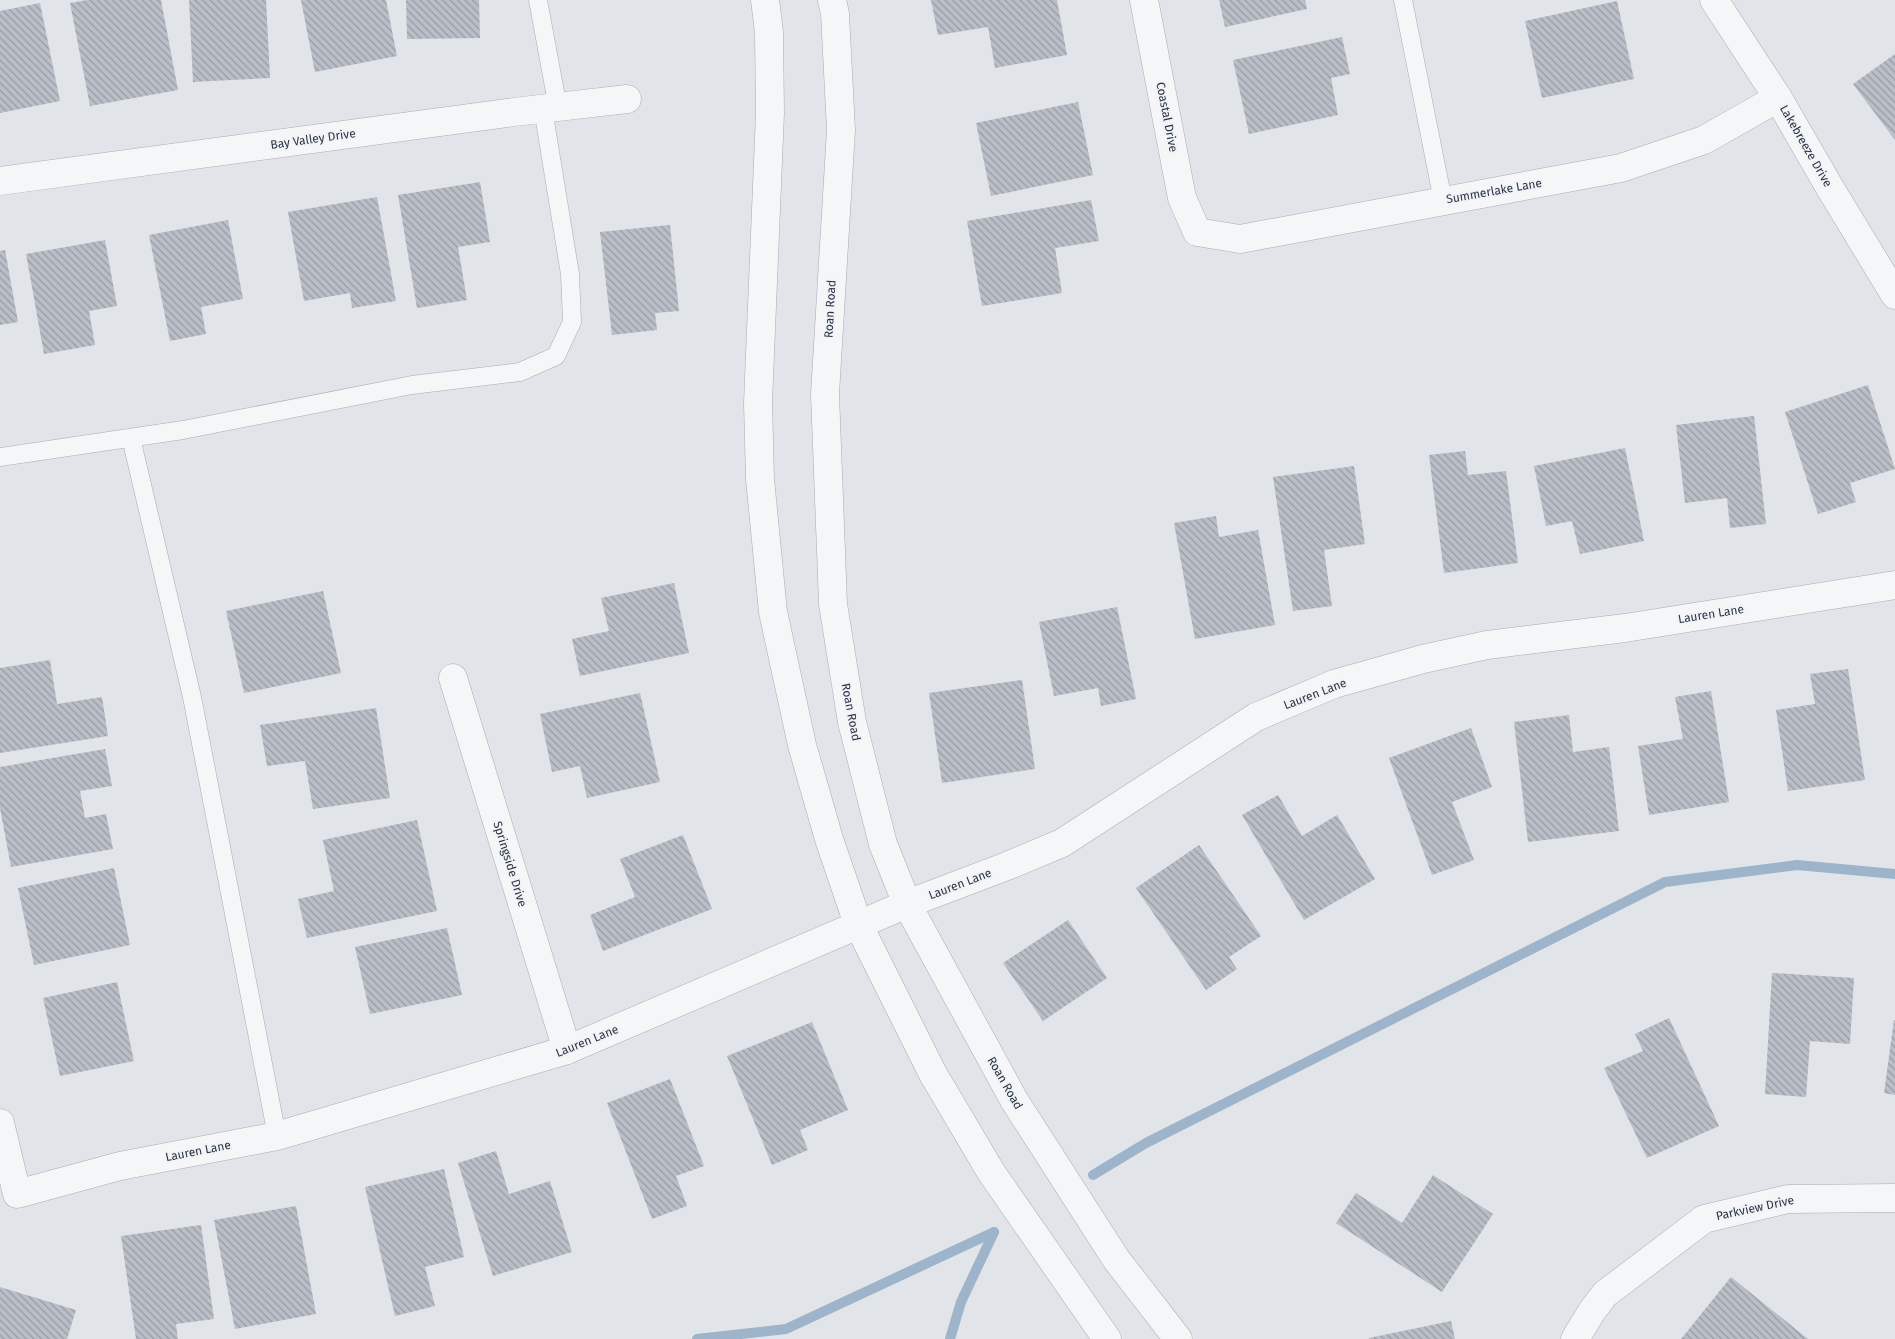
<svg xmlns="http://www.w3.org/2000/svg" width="1895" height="1339" font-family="'Fira Sans',sans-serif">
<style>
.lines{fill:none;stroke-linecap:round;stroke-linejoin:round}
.stream{stroke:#9db4ca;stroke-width:10}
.building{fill:url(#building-back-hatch)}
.service-casing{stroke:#a6acb4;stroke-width:19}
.minor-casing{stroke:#a6acb4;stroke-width:29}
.tertiary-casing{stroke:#a6acb4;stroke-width:29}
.service{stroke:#f4f6f8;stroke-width:18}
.minor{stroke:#f4f6f8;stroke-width:28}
.tertiary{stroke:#f4f6f8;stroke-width:28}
.labels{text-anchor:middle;stroke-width:4;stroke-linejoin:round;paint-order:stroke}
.street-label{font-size:12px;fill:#2a3342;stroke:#f1f4f7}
</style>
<defs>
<pattern id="building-back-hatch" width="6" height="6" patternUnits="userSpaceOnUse" patternTransform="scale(1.25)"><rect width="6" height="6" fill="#b9bec7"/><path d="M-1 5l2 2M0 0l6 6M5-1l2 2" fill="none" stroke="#979ba3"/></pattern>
</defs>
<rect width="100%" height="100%" fill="#e1e5ea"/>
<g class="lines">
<g class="stream">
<path d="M 1093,1175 L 1146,1143 L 1665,882 L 1797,865 L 1895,874"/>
<path d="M 697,1339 L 786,1329 L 994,1232"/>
<path d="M 950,1339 L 961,1302 L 994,1232"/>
</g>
</g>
<g class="building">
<path d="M 87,0 L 161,0 L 178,90 L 90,106 L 70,3 Z"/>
<path d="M 189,0 L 266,0 L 270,78 L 193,82 Z"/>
<path d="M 301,0 L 386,0 L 397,56 L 315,72 Z"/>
<path d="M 406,0 L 479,0 L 480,38 L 407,39 Z"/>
<path d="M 931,0 L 1057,0 L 1067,55 L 995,68 L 988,27 L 938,35 Z"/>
<path d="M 1219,0 L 1305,0 L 1307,9 L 1225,27 Z"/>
<path d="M 1617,1 L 1634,79 L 1542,98 L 1525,21 Z"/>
<path d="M 40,3 L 60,101 L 0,113 L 0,11 Z"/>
<path d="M 1342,37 L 1350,74 L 1331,78 L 1338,115 L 1249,134 L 1233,60 Z"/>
<path d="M 1895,54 L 1895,140 L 1853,84 Z"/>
<path d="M 1078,102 L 1093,175 L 991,196 L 976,123 Z"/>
<path d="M 480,182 L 490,242 L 458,247 L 467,300 L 417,308 L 398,195 Z"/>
<path d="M 377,197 L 396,301 L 352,308 L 350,293 L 304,301 L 288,212 Z"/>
<path d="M 1091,200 L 1099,241 L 1055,248 L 1062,293 L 982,306 L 967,221 Z"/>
<path d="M 228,220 L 243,299 L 201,307 L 206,334 L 170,341 L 149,235 Z"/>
<path d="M 670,225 L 679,311 L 655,313 L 657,330 L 612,335 L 600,232 Z"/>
<path d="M 105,240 L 117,306 L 89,311 L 95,345 L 44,354 L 26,254 Z"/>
<path d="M 5,250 L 18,322 L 0,325 L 0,251 Z"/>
<path d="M 1868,385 L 1895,469 L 1850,483 L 1856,502 L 1818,514 L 1785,412 Z"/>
<path d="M 1754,416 L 1766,524 L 1730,528 L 1727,498 L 1685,503 L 1676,425 Z"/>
<path d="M 1625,448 L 1644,541 L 1580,554 L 1572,521 L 1546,526 L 1534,466 Z"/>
<path d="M 1465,451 L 1468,475 L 1506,471 L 1518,563 L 1444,573 L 1429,455 Z"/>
<path d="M 1354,466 L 1365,544 L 1324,550 L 1332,606 L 1293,611 L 1273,477 Z"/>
<path d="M 1216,516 L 1219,537 L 1258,530 L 1275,625 L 1195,639 L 1174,523 Z"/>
<path d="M 674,583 L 689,653 L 580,676 L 572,639 L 609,631 L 601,598 Z"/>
<path d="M 323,591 L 341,673 L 244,693 L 226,611 Z"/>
<path d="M 1117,607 L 1136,699 L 1101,706 L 1098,688 L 1054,696 L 1039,622 Z"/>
<path d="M 50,660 L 57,704 L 102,697 L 108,736 L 0,753 L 0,668 Z"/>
<path d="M 1848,669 L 1865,780 L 1788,791 L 1776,710 L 1815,704 L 1810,674 Z"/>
<path d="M 1022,680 L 1035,769 L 942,783 L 929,693 Z"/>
<path d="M 1711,691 L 1729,802 L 1649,815 L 1638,746 L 1683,739 L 1675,697 Z"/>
<path d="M 640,693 L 660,782 L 587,798 L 580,766 L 552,772 L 540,714 Z"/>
<path d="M 376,708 L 390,798 L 313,809 L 305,761 L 267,766 L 260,725 Z"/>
<path d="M 1569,715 L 1573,752 L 1609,747 L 1619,831 L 1528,842 L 1514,722 Z"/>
<path d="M 1471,728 L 1492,787 L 1452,802 L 1474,860 L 1432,875 L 1389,758 Z"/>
<path d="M 105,749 L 112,786 L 80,791 L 85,818 L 106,814 L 113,849 L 11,867 L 0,808 L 0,767 Z"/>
<path d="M 1278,795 L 1302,836 L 1337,815 L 1375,879 L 1304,920 L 1242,815 Z"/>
<path d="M 417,820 L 437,911 L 307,938 L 298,899 L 334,891 L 323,840 Z"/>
<path d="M 683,835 L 712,909 L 603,951 L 590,915 L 635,897 L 620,859 Z"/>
<path d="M 1199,845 L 1261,936 L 1229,957 L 1237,969 L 1206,990 L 1136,888 Z"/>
<path d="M 114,868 L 130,945 L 34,965 L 18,888 Z"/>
<path d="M 1068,920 L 1107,978 L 1043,1021 L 1003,963 Z"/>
<path d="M 447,928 L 462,995 L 370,1014 L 355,947 Z"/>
<path d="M 1772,973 L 1854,978 L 1850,1044 L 1810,1041 L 1806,1097 L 1765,1094 Z"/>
<path d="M 117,982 L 134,1061 L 60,1076 L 43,998 Z"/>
<path d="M 1669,1018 L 1719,1126 L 1647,1158 L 1604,1068 L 1643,1051 L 1635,1034 Z"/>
<path d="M 1894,1020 L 1895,1020 L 1895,1095 L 1884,1093 Z"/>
<path d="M 812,1022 L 848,1110 L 800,1130 L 808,1150 L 772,1165 L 727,1056 Z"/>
<path d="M 670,1079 L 704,1166 L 676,1176 L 687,1206 L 652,1219 L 607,1103 Z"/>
<path d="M 496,1151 L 509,1194 L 550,1181 L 572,1252 L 493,1276 L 458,1163 Z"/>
<path d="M 444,1169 L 464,1257 L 425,1267 L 435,1306 L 395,1316 L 365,1187 Z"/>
<path d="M 1433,1175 L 1493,1214 L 1442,1292 L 1336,1223 L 1356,1193 L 1402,1223 Z"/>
<path d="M 296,1206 L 316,1314 L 235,1329 L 214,1220 Z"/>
<path d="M 201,1225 L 214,1319 L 176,1324 L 178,1339 L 136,1339 L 121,1236 Z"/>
<path d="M 1731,1277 L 1808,1339 L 1681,1339 Z"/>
<path d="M 0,1287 L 76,1310 L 67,1339 L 0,1339 Z"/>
<path d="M 1451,1321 L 1455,1339 L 1369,1339 L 1369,1338 Z"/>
</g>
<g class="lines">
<defs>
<g id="service">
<path d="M 538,0 L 558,108"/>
<path d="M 1403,0 L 1443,201"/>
<path d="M 131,438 L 192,697 L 277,1136"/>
<path d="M 0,457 L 183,430 L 412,385 L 520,372 L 556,356 L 572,322 L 570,274 L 543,109"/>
</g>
<g id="minor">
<path d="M 1144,0 L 1182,198 L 1197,232 L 1240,239 L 1621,168 L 1704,140 L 1778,98"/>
<path d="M 1714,0 L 1778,98 L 1830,188 L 1895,295"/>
<path d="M 0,181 L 514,112 L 627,99"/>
<path d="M 453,678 L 567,1050"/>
<path d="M 0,1123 L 17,1194 L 120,1166 L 277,1136 L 567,1050 L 907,904 L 1007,866 L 1062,843 L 1256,717 L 1334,684 L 1423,659 L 1487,645 L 1625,628 L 1895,585"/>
<path d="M 1575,1339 L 1592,1311 L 1605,1294 L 1704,1219 L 1788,1199 L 1895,1198"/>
</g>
<g id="tertiary">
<path d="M 765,0 L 769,32 L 770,113 L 758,403 L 760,479 L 773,612 L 802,745 L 829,839 L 858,924 L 933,1074 L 991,1172 L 1107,1339"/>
<path d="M 832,0 L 835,14 L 841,130 L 825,394 L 833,604 L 852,722 L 883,844 L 907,904 L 1014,1100 L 1116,1259 L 1178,1339"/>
</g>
</defs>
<use href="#service" class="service-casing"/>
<use href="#minor" class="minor-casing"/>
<use href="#tertiary" class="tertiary-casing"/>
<use href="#service" class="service"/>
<use href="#minor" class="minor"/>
<use href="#tertiary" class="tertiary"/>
</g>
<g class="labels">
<g class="street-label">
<text transform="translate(1167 117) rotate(79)" y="4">Coastal Drive</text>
<text transform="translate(313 139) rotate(-8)" y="4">Bay Valley Drive</text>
<text transform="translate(1806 146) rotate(60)" y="4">Lakebreeze Drive</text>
<text transform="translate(1494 191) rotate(-10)" y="4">Summerlake Lane</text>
<text transform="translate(830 309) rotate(-87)" y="4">Roan Road</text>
<text transform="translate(1711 614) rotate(-9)" y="4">Lauren Lane</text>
<text transform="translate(1315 694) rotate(-21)" y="4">Lauren Lane</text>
<text transform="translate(851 712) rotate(79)" y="4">Roan Road</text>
<text transform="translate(510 864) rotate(73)" y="4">Springside Drive</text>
<text transform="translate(960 884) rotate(-21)" y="4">Lauren Lane</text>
<text transform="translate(587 1041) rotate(-22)" y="4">Lauren Lane</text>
<text transform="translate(1005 1083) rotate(60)" y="4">Roan Road</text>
<text transform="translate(198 1151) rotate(-11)" y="4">Lauren Lane</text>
<text transform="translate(1755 1208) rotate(-12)" y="4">Parkview Drive</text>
</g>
</g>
</svg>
